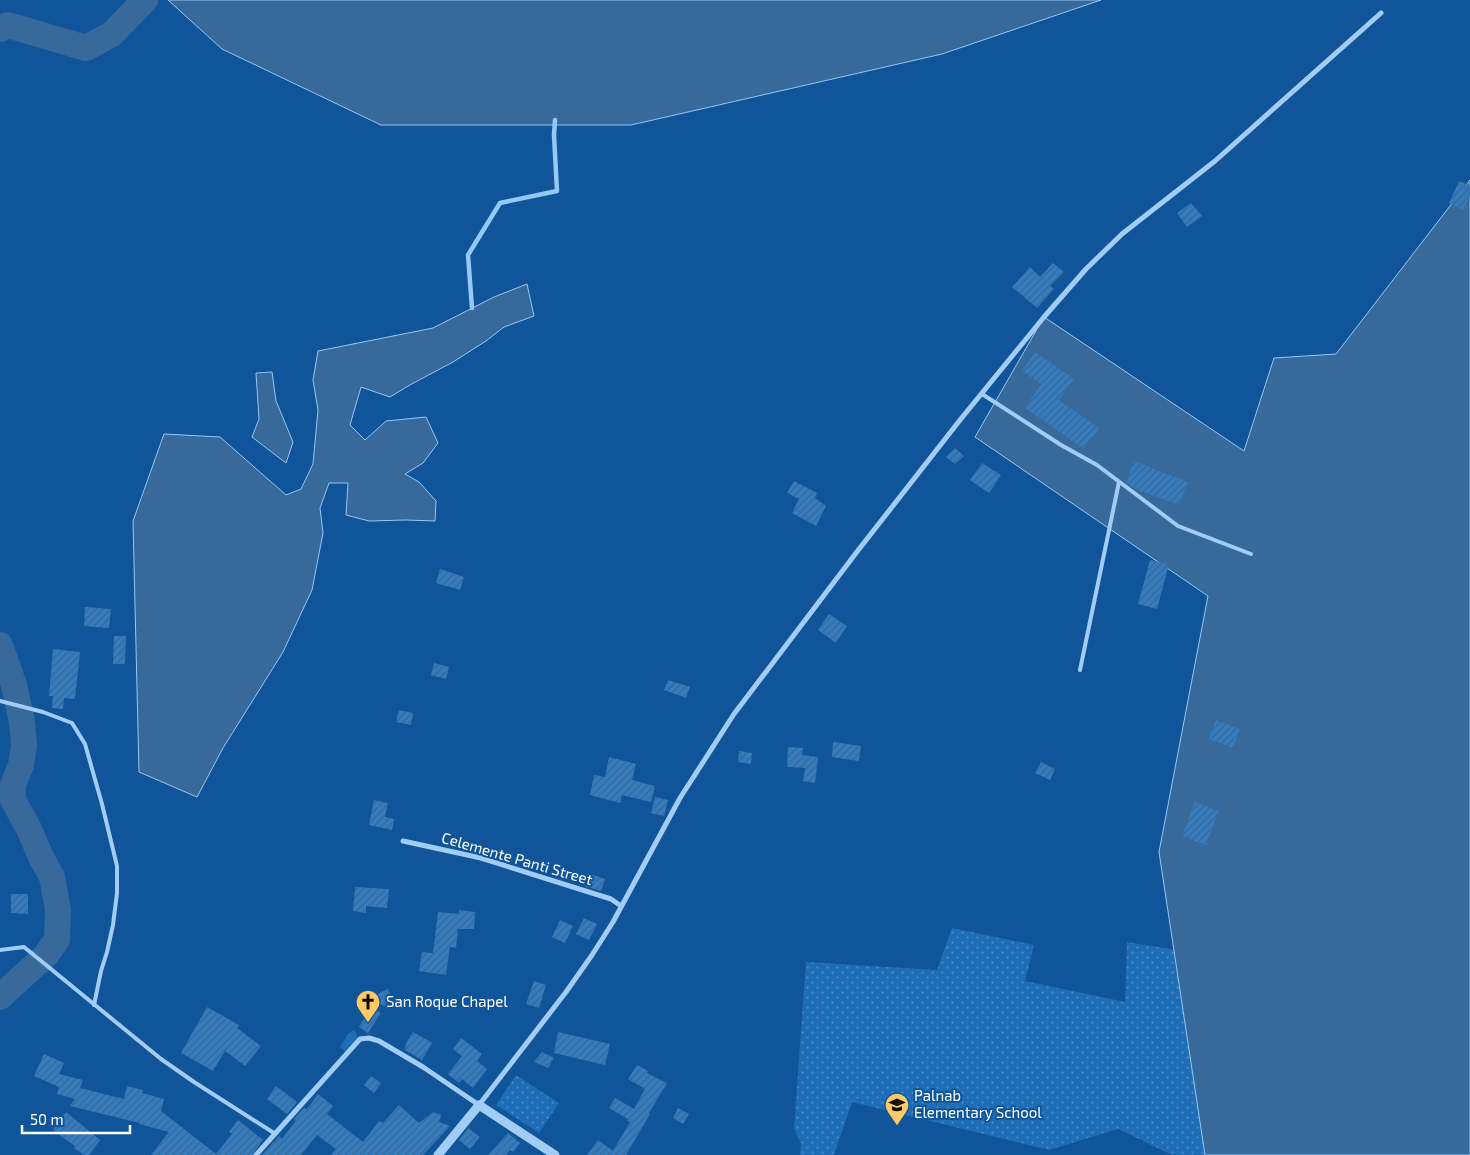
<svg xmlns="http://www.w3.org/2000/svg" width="1470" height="1155" font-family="'Exo 2',sans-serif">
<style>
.green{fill:url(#green-dots)}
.pitch{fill:#1e6db7}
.water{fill:#37699b;stroke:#93c8f8}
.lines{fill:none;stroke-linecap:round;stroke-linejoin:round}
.stream{stroke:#93c8f8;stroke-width:4.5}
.river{stroke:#37699b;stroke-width:26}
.building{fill:url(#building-hatch)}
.service{stroke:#a1ccf5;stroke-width:4}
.minor{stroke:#a1ccf5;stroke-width:5}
.tertiary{stroke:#a1ccf5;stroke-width:9}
.labels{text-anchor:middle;stroke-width:4;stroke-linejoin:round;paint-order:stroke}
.street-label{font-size:15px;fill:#fff;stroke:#105599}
.poi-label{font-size:15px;fill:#fff;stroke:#105599;text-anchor:start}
</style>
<defs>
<pattern id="green-dots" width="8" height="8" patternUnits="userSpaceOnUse" patternTransform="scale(1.25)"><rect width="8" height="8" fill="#1e6db7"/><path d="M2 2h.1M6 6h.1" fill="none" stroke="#4b8ac5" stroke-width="1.8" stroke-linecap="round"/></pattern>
<pattern id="building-hatch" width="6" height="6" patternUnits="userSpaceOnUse" patternTransform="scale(1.25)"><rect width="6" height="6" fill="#347cc0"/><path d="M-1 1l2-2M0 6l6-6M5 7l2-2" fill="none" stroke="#3f668c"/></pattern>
</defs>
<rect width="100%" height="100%" fill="#105599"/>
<g class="green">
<path d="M 952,928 L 1034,945 L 1025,981 L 1125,1002 L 1127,942 L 1177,950 L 1234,1155 L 1172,1155 L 1118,1129 L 1049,1150 L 852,1102 L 834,1155 L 800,1155 L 801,1144 L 794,1128 L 806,962 L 937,970 Z"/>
<path d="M 516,1075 L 559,1103 L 539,1133 L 496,1105 Z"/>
</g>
<path class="pitch" d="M 354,1030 L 358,1037 L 345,1051 L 340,1047 L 348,1034 Z"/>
<g class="water">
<path d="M 168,0 L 1101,0 L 942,54 L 631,125 L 381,125 L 222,49 Z"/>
<path d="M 1470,180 L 1470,1155 L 1205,1155 L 1159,852 L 1208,596 L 975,437 L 1044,317 L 1244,451 L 1274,358 L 1336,354 Z"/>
<path d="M 527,284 L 534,316 L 504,327 L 486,341 L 453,362 L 408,386 L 390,397 L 361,387 L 350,425 L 365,440 L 386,421 L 426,417 L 438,443 L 423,463 L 405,474 L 419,482 L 436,501 L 435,521 L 406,520 L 369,521 L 346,515 L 348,483 L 329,483 L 320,508 L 323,533 L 312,590 L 283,652 L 223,748 L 197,797 L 139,772 L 133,521 L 164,434 L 220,437 L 286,495 L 301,489 L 313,464 L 318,410 L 313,380 L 318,351 L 433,328 L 494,297 Z"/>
<path d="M 272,372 L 276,401 L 293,442 L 286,463 L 252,437 L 259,419 L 256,373 Z"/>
</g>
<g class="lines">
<path class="stream" d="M 472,308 L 468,255 L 500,203 L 557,191 L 554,135 L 555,120"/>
<g class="river">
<path d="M 0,29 L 8,25 L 86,48 L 112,34 L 145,0"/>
<path d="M 0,645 L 14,685 L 22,722 L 24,746 L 21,765 L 13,785 L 13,800 L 29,829 L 41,857 L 52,877 L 58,910 L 57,940 L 46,955 L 0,997"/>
</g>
</g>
<g class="building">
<path d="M 1459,181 L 1470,186 L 1470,195 L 1463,210 L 1449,203 Z"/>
<path d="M 1191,203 L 1202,216 L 1187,227 L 1177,213 Z"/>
<path d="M 1053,263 L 1064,272 L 1050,286 L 1054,289 L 1037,308 L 1012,287 L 1030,267 L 1040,277 Z"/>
<path d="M 1035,352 L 1074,379 L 1059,400 L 1099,428 L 1084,449 L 1025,408 L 1041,384 L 1022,371 Z"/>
<path d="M 955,448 L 964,456 L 955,464 L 946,457 Z"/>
<path d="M 1134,461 L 1188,482 L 1179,505 L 1135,489 L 1126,482 Z"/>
<path d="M 982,463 L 1001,475 L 989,493 L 970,480 Z"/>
<path d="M 794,481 L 817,493 L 815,498 L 826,506 L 816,526 L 792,513 L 799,499 L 787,493 Z"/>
<path d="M 1150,560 L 1169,564 L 1157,609 L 1138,604 Z"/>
<path d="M 440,569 L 464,577 L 460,590 L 436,583 Z"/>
<path d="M 85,607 L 111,609 L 109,628 L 84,626 Z"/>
<path d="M 829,614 L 847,626 L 836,643 L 818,630 Z"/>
<path d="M 114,636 L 126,636 L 125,664 L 113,664 Z"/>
<path d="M 53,649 L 80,652 L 75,699 L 64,698 L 63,709 L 52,708 L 53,696 L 49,696 Z"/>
<path d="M 434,663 L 449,667 L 446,679 L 431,675 Z"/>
<path d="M 668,680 L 690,687 L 686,698 L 664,690 Z"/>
<path d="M 399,710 L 413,713 L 411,725 L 396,722 Z"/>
<path d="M 1216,720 L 1240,729 L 1233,748 L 1209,739 Z"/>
<path d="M 833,742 L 861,746 L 859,761 L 832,757 Z"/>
<path d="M 788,747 L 803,748 L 802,755 L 818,757 L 815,783 L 803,781 L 805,768 L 787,767 Z"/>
<path d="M 739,751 L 752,753 L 751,764 L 738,762 Z"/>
<path d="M 609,757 L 636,764 L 632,780 L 655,786 L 651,802 L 622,795 L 620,803 L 590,795 L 594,775 L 605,777 Z"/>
<path d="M 1041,762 L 1055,769 L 1050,780 L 1035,773 Z"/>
<path d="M 655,797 L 668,800 L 664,816 L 651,813 Z"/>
<path d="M 374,800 L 388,803 L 385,817 L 394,819 L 392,830 L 369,825 Z"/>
<path d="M 1195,802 L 1219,811 L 1206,845 L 1182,836 Z"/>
<path d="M 588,873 L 605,879 L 601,891 L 584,886 Z"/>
<path d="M 355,887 L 389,889 L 387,908 L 366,906 L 366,913 L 353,911 Z"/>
<path d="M 11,894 L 28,894 L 28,914 L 11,913 Z"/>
<path d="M 459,910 L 475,912 L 474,929 L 458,929 L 456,948 L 450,947 L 446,975 L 419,971 L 422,952 L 433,953 L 438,912 L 459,914 Z"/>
<path d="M 584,918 L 597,924 L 589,940 L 576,934 Z"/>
<path d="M 560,920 L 573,926 L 565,943 L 552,937 Z"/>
<path d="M 534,981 L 546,985 L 539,1008 L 526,1004 Z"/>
<path d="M 388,989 L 391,997 L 385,1006 L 370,1002 L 377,994 Z"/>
<path d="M 207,1007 L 239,1025 L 237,1028 L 261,1046 L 245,1066 L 225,1051 L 213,1071 L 181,1053 Z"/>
<path d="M 371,1008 L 381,1013 L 368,1033 L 359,1027 Z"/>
<path d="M 413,1032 L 432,1043 L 422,1060 L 405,1050 L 406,1043 Z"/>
<path d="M 558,1032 L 610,1044 L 605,1065 L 554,1053 Z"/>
<path d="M 461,1038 L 482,1054 L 477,1061 L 487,1069 L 473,1088 L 462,1079 L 459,1083 L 448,1074 L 462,1056 L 453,1049 Z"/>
<path d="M 542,1052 L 554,1058 L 548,1068 L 534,1062 Z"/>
<path d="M 44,1054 L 64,1063 L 59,1074 L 83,1080 L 80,1088 L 124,1099 L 127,1086 L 143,1090 L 142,1093 L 164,1099 L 161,1111 L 216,1154 L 232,1134 L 229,1132 L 238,1120 L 263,1140 L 252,1155 L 151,1155 L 169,1132 L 139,1124 L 140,1123 L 70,1106 L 75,1099 L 57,1094 L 59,1087 L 34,1076 Z"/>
<path d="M 637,1065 L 648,1071 L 647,1073 L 667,1083 L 649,1113 L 650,1114 L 626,1155 L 587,1155 L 598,1140 L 613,1151 L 630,1122 L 627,1121 L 628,1119 L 609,1108 L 615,1098 L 634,1109 L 645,1089 L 628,1079 Z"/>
<path d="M 371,1076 L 381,1083 L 374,1093 L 364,1085 Z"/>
<path d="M 276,1086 L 297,1102 L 287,1114 L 267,1099 Z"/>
<path d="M 318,1094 L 333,1106 L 327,1114 L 363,1142 L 379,1121 L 383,1123 L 399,1105 L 419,1123 L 433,1112 L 441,1115 L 439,1122 L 450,1126 L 423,1155 L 331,1155 L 336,1149 L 317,1135 L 301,1155 L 262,1155 L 279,1136 L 282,1139 L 296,1120 L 294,1119 L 304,1108 L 306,1109 L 308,1108 Z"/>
<path d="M 678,1108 L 689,1114 L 683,1124 L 673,1118 Z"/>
<path d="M 66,1112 L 100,1140 L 89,1155 L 84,1155 L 74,1148 L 75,1146 L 53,1130 Z"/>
<path d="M 468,1128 L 480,1137 L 470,1149 L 459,1140 Z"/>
<path d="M 508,1133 L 520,1143 L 513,1152 L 510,1150 L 506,1155 L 488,1155 Z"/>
</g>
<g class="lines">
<g class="service">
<path d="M 982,394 L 1061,445 L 1097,465 L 1178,526 L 1251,554"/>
<path d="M 1080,670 L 1119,482"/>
<path d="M 0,701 L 43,712 L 72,723 L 85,744 L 102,804 L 117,866 L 117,893 L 113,925 L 107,952 L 101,971 L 94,1005"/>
<path d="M 0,950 L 24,947 L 161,1059 L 194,1082 L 274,1133"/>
</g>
<g class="minor">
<path d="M 403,841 L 481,858 L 611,899 L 621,906"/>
<path d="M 256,1155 L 360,1039 L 369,1038 L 379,1041 L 423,1067 L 479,1105 L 566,992 L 592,955 L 613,922 L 680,798 L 734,714 L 856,553 L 960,420 L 1044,317 L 1086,269 L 1122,234 L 1215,161 L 1381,13"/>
</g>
<path class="tertiary" d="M 438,1155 L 479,1105 L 555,1155"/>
</g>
<defs>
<symbol id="church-pin" viewBox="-11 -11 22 30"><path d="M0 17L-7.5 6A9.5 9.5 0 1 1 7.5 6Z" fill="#ffc965" stroke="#105599"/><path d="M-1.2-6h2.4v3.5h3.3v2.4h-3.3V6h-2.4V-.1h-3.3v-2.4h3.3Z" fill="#111"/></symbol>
<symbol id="school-pin" viewBox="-11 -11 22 30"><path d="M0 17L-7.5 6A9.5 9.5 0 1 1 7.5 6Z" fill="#ffc965" stroke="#105599"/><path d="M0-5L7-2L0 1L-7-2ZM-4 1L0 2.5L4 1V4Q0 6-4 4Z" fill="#111"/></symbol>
</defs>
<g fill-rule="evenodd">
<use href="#church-pin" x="354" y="988" width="28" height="38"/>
<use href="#school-pin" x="883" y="1091" width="28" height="38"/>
</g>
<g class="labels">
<g class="street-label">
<text transform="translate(517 859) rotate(16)" y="5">Celemente Panti Street</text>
</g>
<g class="poi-label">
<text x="386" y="1007">San Roque Chapel</text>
<text x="914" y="1101">Palnab<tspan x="914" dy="17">Elementary School</tspan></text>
</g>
</g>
<path d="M22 1125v8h108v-8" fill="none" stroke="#ffffff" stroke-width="2.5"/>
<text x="30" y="1125" font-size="15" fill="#ffffff" stroke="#105599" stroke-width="4" paint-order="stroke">50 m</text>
</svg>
